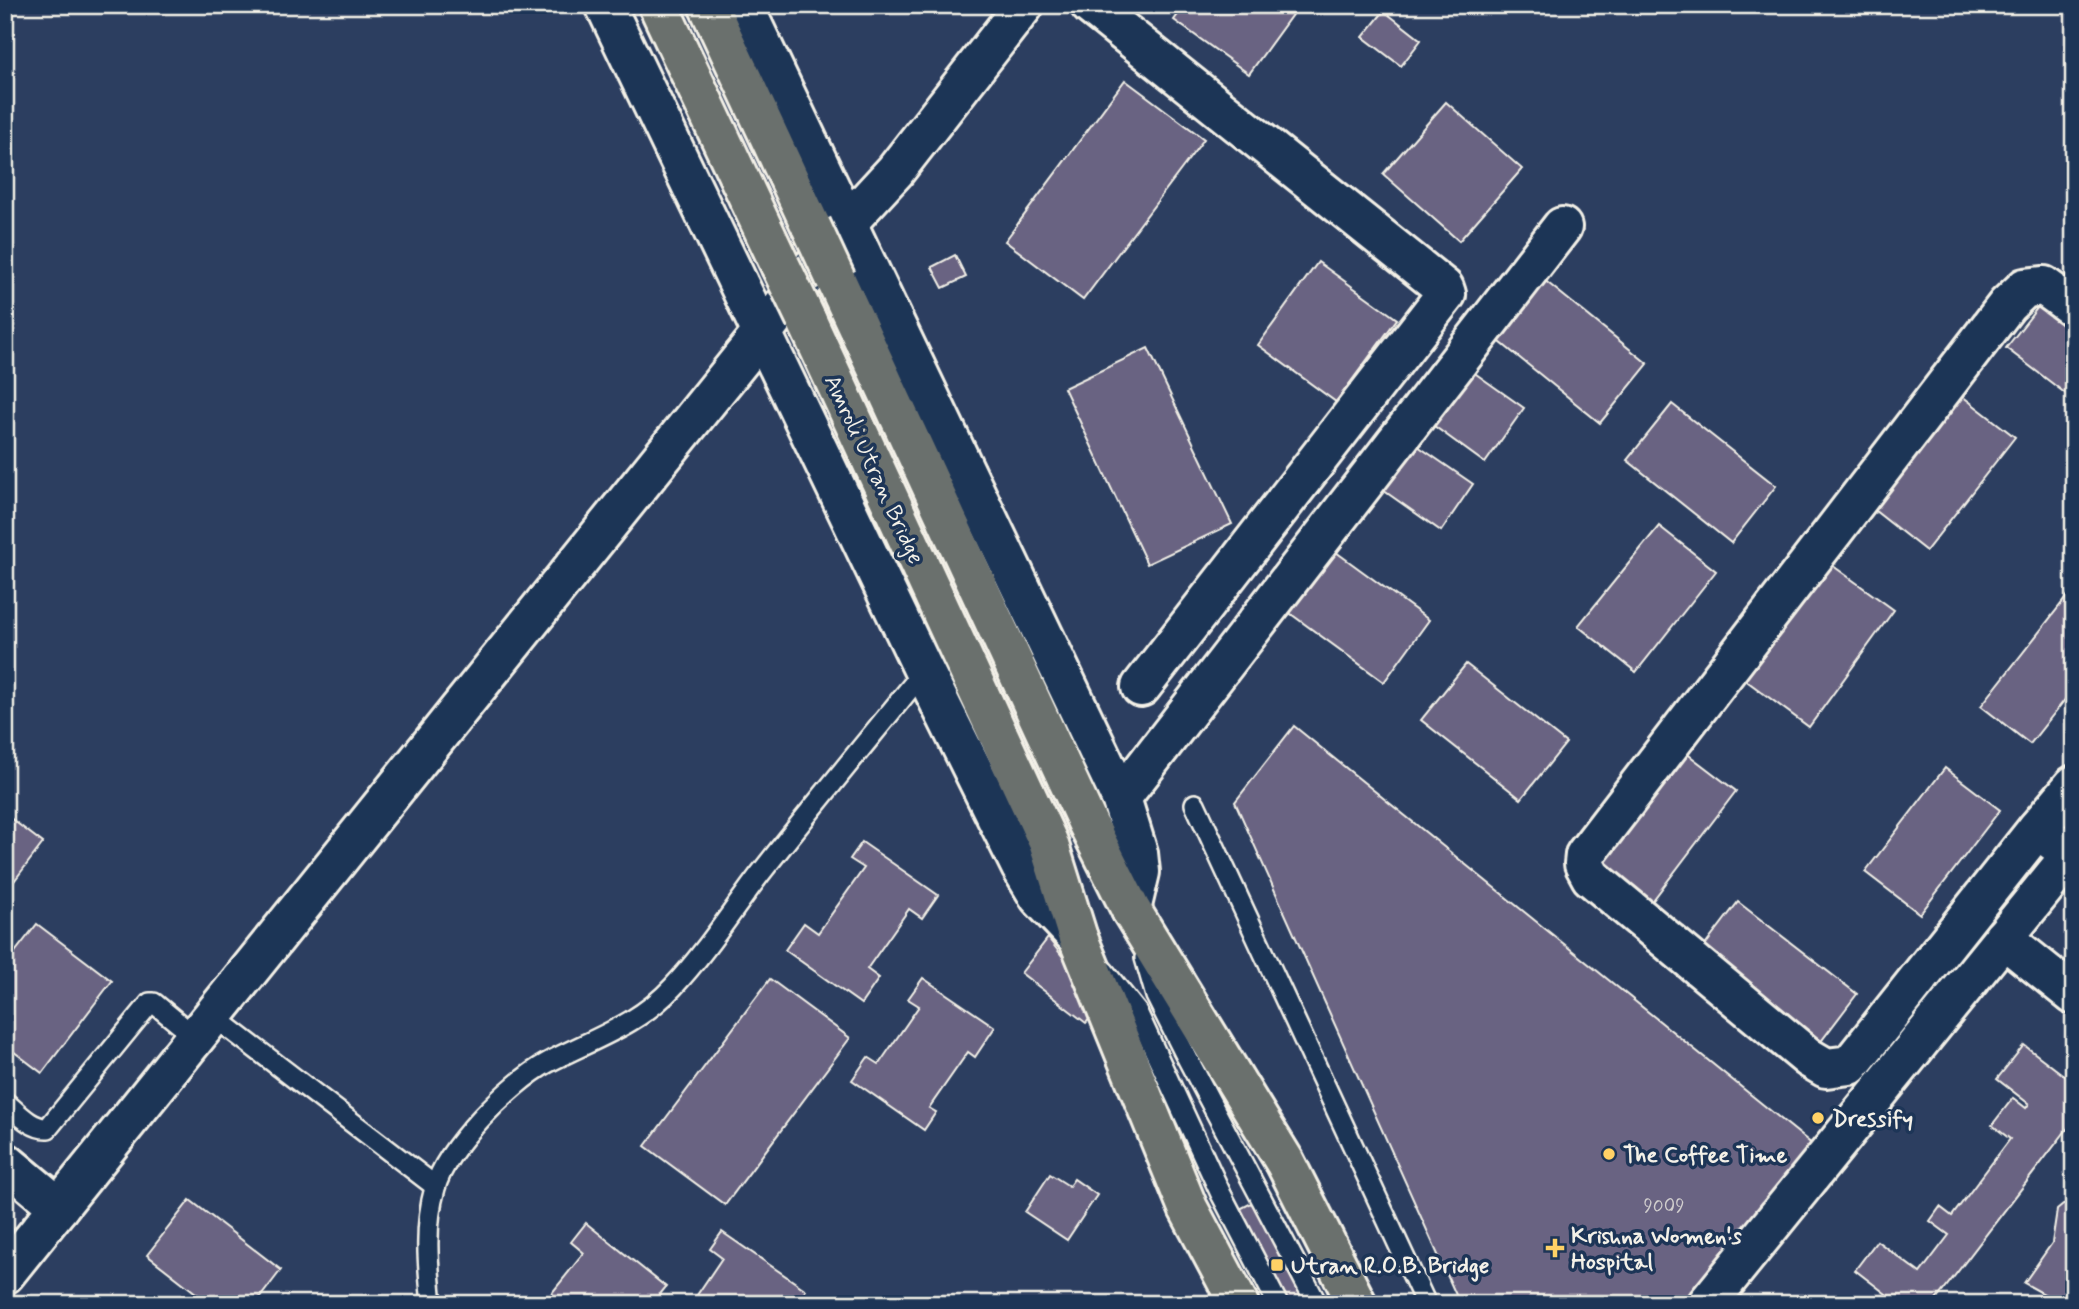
<svg xmlns="http://www.w3.org/2000/svg" width="2079" height="1309" font-family="Mynerve,sans-serif">
<style>
.building{fill:#696482;stroke:#f4f1e8;stroke-width:2}
.lines{fill:none;stroke-linecap:round;stroke-linejoin:round}
.lane-casing{stroke:#f4f1e8;stroke-width:24}
.street-casing{stroke:#f4f1e8;stroke-width:44}
.secondary-casing{stroke:#f4f1e8;stroke-width:44}
.primary-casing{stroke:#f4f1e8;stroke-width:44}
.lane{stroke:#1d3557;stroke-width:19}
.street{stroke:#1d3557;stroke-width:38}
.secondary{stroke:#1d3557;stroke-width:38}
.primary{stroke:#6b706d;stroke-width:38}
.primary-bridge-casing{stroke:#f4f1e8;stroke-width:44;stroke-linecap:butt}
.primary-bridge{stroke:#6b706d;stroke-width:38}
.poi-dot{fill:#ffd166;stroke:#1d3557;stroke-width:2.5}
.labels{text-anchor:middle;stroke-width:7;stroke-linejoin:round;paint-order:stroke}
.number-label{font-size:19px;fill:#d1cece}
.street-label{font-size:23px;fill:#f4f1e8;stroke:#1d3557}
.poi-label{font-size:23px;font-weight:bold;fill:#f4f1e8;stroke:#1d3557;text-anchor:start}
</style>
<rect width="100%" height="100%" fill="#2c3e60"/>
<filter id="ink" filterUnits="userSpaceOnUse"><feTurbulence type="fractalNoise" baseFrequency=".0143" numOctaves="2"/><feDisplacementMap in="SourceGraphic" scale="14" xChannelSelector="R" yChannelSelector="G"/><feConvolveMatrix kernelMatrix="1 2 1 2 8 2 1 2 1" color-interpolation-filters="sRGB"/></filter>
<g filter="url(#ink)">
<g class="building">
<path d="M 1185,5 L 1299,5 L 1249,74 L 1174,20 Z"/>
<path d="M 1384,11 L 1421,40 L 1401,66 L 1363,37 Z"/>
<path d="M 1125,80 L 1204,139 L 1083,300 L 1005,241 Z"/>
<path d="M 1446,102 L 1522,169 L 1459,241 L 1383,174 Z"/>
<path d="M 955,255 L 966,277 L 943,288 L 932,267 Z"/>
<path d="M 1318,262 L 1397,319 L 1336,402 L 1258,345 Z"/>
<path d="M 1543,279 L 1648,364 L 1600,423 L 1495,338 Z"/>
<path d="M 2049,293 L 2074,313 L 2074,400 L 2006,348 Z"/>
<path d="M 1148,348 L 1232,524 L 1147,564 L 1064,388 Z"/>
<path d="M 1469,369 L 1524,408 L 1485,463 L 1430,423 Z"/>
<path d="M 1962,396 L 2015,437 L 1926,551 L 1874,510 Z"/>
<path d="M 1672,404 L 1776,486 L 1731,543 L 1627,460 Z"/>
<path d="M 1412,442 L 1473,484 L 1441,531 L 1380,488 Z"/>
<path d="M 1659,526 L 1716,571 L 1636,672 L 1578,626 Z"/>
<path d="M 1325,544 L 1429,620 L 1384,682 L 1280,606 Z"/>
<path d="M 1829,563 L 1894,610 L 1809,727 L 1744,679 Z"/>
<path d="M 2069,594 L 2074,598 L 2074,688 L 2030,744 L 1981,706 Z"/>
<path d="M 1466,664 L 1566,743 L 1521,799 L 1421,720 Z"/>
<path d="M 1294,726 L 1813,1145 L 1685,1304 L 1460,1304 L 1235,802 Z"/>
<path d="M 1677,746 L 1736,791 L 1647,908 L 1588,863 Z"/>
<path d="M 1945,768 L 2000,810 L 1920,914 L 1865,872 Z"/>
<path d="M 5,814 L 43,843 L 5,893 Z"/>
<path d="M 862,842 L 938,895 L 922,918 L 909,909 L 867,969 L 879,978 L 861,1004 L 785,950 L 804,923 L 818,933 L 864,868 L 850,859 Z"/>
<path d="M 1738,902 L 1857,994 L 1819,1044 L 1700,952 Z"/>
<path d="M 37,924 L 112,981 L 42,1073 L 5,1045 L 5,965 Z"/>
<path d="M 1048,938 L 1101,1006 L 1086,1023 L 1021,973 Z"/>
<path d="M 923,978 L 995,1027 L 975,1057 L 968,1052 L 929,1108 L 936,1112 L 924,1130 L 852,1080 L 868,1057 L 879,1064 L 919,1006 L 908,999 Z"/>
<path d="M 770,979 L 850,1038 L 725,1205 L 645,1146 Z"/>
<path d="M 2024,1045 L 2074,1083 L 2074,1120 L 1933,1304 L 1899,1304 L 1855,1270 L 1877,1241 L 1920,1273 L 1949,1235 L 1930,1221 L 1940,1207 L 1952,1216 L 2010,1139 L 1992,1125 L 2013,1098 L 2026,1108 L 2029,1104 L 1997,1079 Z"/>
<path d="M 1050,1174 L 1069,1186 L 1074,1179 L 1097,1195 L 1067,1240 L 1025,1212 Z"/>
<path d="M 2074,1196 L 2074,1304 L 2062,1304 L 2024,1283 L 2052,1243 L 2057,1210 Z"/>
<path d="M 1259,1199 L 1313,1304 L 1284,1304 L 1236,1211 Z"/>
<path d="M 190,1200 L 281,1270 L 255,1304 L 210,1304 L 147,1255 Z"/>
<path d="M 586,1223 L 666,1287 L 652,1304 L 640,1304 L 632,1297 L 627,1304 L 543,1304 L 584,1253 L 571,1242 Z"/>
<path d="M 722,1232 L 806,1290 L 796,1304 L 778,1301 L 775,1304 L 691,1304 L 722,1258 L 710,1249 Z"/>
</g>
<g class="lines">
<defs>
<g id="lane">
<path d="M 1195,804 L 1426,1304"/>
<path d="M 1145,958 L 1156,996 L 1184,1052 L 1317,1304"/>
<path d="M 1104,971 L 1137,1012 L 1221,1194 L 1278,1304"/>
<path d="M 212,1015 L 435,1186"/>
<path d="M 5,1102 C 17,1112 31,1129 48,1128 L 150,1003 L 154,1003 L 195,1037"/>
<path d="M 432,1304 C 428,1265 424,1226 435,1188 C 446,1148 510,1083 547,1063 C 592,1039 637,1026 673,987 C 705,953 732,911 760,874 C 814,805 869,739 924,671"/>
</g>
<g id="street">
<path d="M 1090,5 L 1444,288 L 1446,294 L 1141,687"/>
<path d="M 1121,798 L 1562,227"/>
<path d="M 2037,829 L 1850,1065 L 1826,1068 L 1809,1058 L 1591,877 L 1584,864 L 1585,855 L 2007,305 L 2025,288 L 2044,286 L 2074,308"/>
<path d="M 2056,843 L 2037,829 L 2074,785"/>
<path d="M 2003,938 L 2074,995"/>
<path d="M 5,1162 L 59,1207"/>
<path d="M 5,1274 L 762,333 L 846,224 L 895,171 L 1024,5"/>
<path d="M 1707,1304 L 2074,851"/>
</g>
<g id="secondary">
<path d="M 605,5 L 924,671 L 1021,867 L 1039,897 L 1078,938"/>
<path d="M 743,5 L 1121,798 L 1138,853 L 1140,872 L 1131,910"/>
</g>
<g id="primary">
<path d="M 658,5 L 780,265"/>
<path d="M 708,5 L 811,226"/>
<path d="M 836,280 L 1088,824 L 1131,910 L 1285,1162 L 1357,1304"/>
<path d="M 806,319 L 1048,842 L 1078,938 L 1188,1208 L 1239,1304"/>
</g>
</defs>
<use href="#lane" class="lane-casing"/>
<use href="#street" class="street-casing"/>
<use href="#secondary" class="secondary-casing"/>
<use href="#primary" class="primary-casing"/>
<use href="#lane" class="lane"/>
<use href="#street" class="street"/>
<use href="#secondary" class="secondary"/>
<use href="#primary" class="primary"/>
<defs>
<g id="primary-bridge">
<path d="M 811,226 L 836,280"/>
<path d="M 780,265 L 806,319"/>
</g>
</defs>
<use href="#primary-bridge" class="primary-bridge-casing"/>
<use href="#primary-bridge" class="primary-bridge"/>
</g>
</g>
<g class="poi-dot">
<circle cx="1818" cy="1118" r="7"/>
<circle cx="1609" cy="1154" r="7"/>
<path d="M1551.5 1237.5h7v7h7v7h-7v7h-7v-7h-7v-7h7z"/>
<rect x="1270" y="1258" width="14" height="14" rx="3.5"/>
</g>
<g class="labels">
<g class="number-label">
<text x="1664" y="1212">9009</text>
</g>
<g class="street-label">
<text transform="translate(875 469) rotate(65)" y="8">Amroli Utran Bridge</text>
</g>
<g class="poi-label">
<text x="1832" y="1126">Dressify</text>
<text x="1623" y="1162">The Coffee Time</text>
<text x="1571" y="1243">Krishna Women's<tspan x="1571" dy="26">Hospital</tspan></text>
<text x="1291" y="1273">Utran R.O.B. Bridge</text>
</g>
</g>
<rect width="2079" height="1309" fill="none" stroke="#1d3557" stroke-width="28"/>
<rect x="14" y="14" width="2051" height="1281" fill="none" stroke="#f4f1e8" stroke-width="2.5" filter="url(#ink)"/>
</svg>
